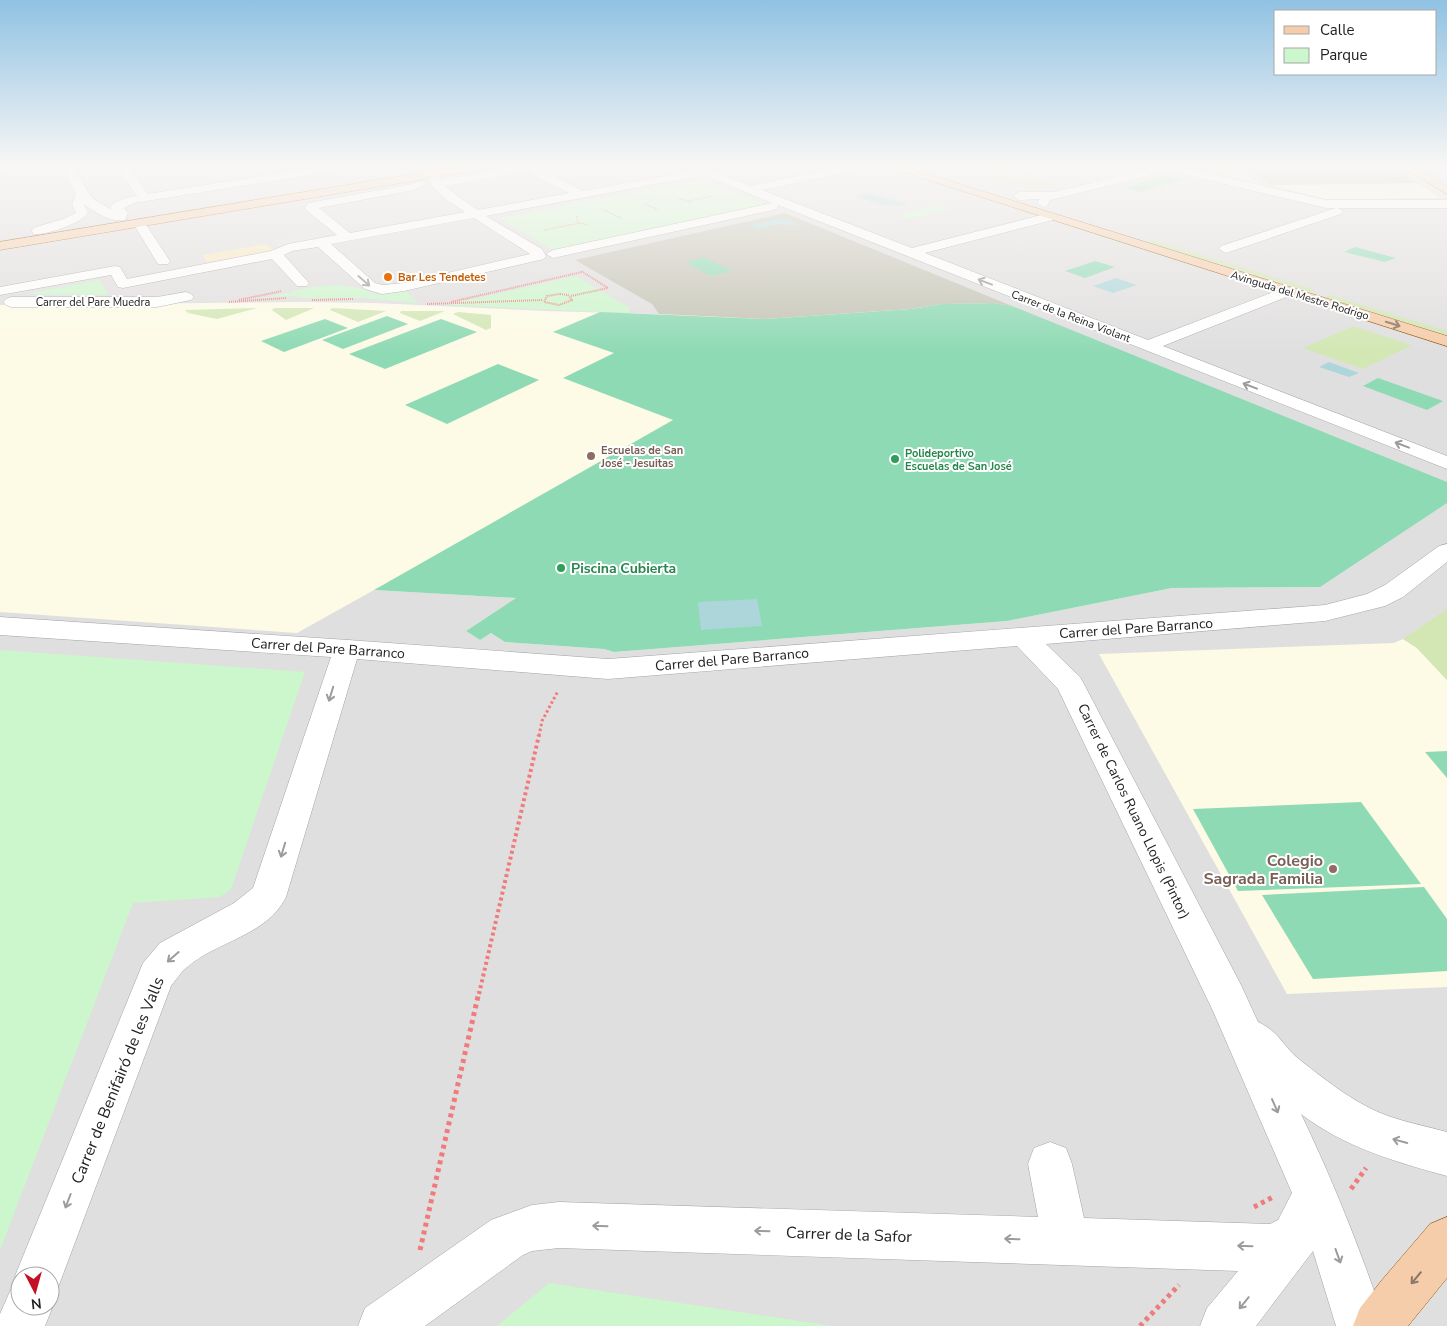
<svg xmlns="http://www.w3.org/2000/svg" width="1447" height="1326" font-family="'Nunito Sans',sans-serif">
<style>
.residential{fill:#e0dfdf;fill-rule:evenodd}
.education{fill:#fdfbe6}
.construction{fill:#c5c4b5}
.grass{fill:#d2e7b4}
.sand{fill:#fae8bf}
.park{fill:#ccf6cb}
.pitch{fill:#8edab4}
.parking{fill:#e2e2e2}
.water{fill:#add6db}
.lines{fill:none;stroke-linecap:round;stroke-linejoin:round}
.minor-casing{stroke:#a3a3a3;stroke-width:1}
.major-casing{stroke:#94580b;stroke-width:1}
.path-far4{stroke:#f07b7c;stroke-width:1;stroke-dasharray:1 1;stroke-linecap:butt}
.path-far3{stroke:#f07b7c;stroke-width:2;stroke-dasharray:1 1;stroke-linecap:butt}
.path-far2{stroke:#f07b7c;stroke-width:3;stroke-dasharray:2.5 2.5;stroke-linecap:butt}
.path-far1{stroke:#f07b7c;stroke-width:4;stroke-dasharray:3 3;stroke-linecap:butt}
.path{stroke:#f07b7c;stroke-width:5;stroke-dasharray:4 4;stroke-linecap:butt}
.minor{fill:#fff;fill-rule:evenodd}
.major{fill:#f6cdaa;fill-rule:evenodd}
.oneway{stroke:#9c9c9c}
.oneway2{stroke:#8c7866}
.food-dot{fill:#e8710a;stroke:#fff;stroke-width:2}
.education-dot{fill:#8d6e63;stroke:#fff;stroke-width:2}
.leisure-dot{fill:#2e9e5b;stroke:#fff;stroke-width:2}
.labels{text-anchor:middle;stroke-width:4;stroke-linejoin:round;paint-order:stroke}
.far-food-label{font-size:11px;font-weight:bold;fill:#c56008;stroke:#fff;text-anchor:start}
.far-street-label{font-size:11px;fill:#222;stroke:#fff}
.far-education-label{font-size:11px;font-weight:bold;fill:#785e54;stroke:#fff;text-anchor:start}
.far-leisure-label{font-size:11px;font-weight:bold;fill:#27864d;stroke:#fff;text-anchor:start}
.leisure-label{font-size:14px;font-weight:bold;fill:#27864d;stroke:#fff;text-anchor:start}
.street-label{font-size:14px;fill:#222;stroke:#fff}
.near-education-label{font-size:16px;font-weight:bold;fill:#785e54;stroke:#fff;text-anchor:end}
.near-street-label{font-size:16px;fill:#222;stroke:#fff}
</style>
<rect width="100%" height="100%" fill="#f1eee9"/>
<path class="residential" d="M 0,168 L 1430,168 L 1447,178 L 1447,1326 L 0,1326 ZM 20,1276 L 50,1276 L 50,1306 L 20,1306 Z"/>
<g class="education">
<path d="M 1417,183 L 1440,198 L 1325,199 L 1271,185 Z"/>
<path d="M 304,302 L 374,303 L 546,311 L 691,315 L 993,303 L 1320,587 L 1172,588 L 1007,621 L 614,652 L 604,649 L 505,642 L 491,633 L 480,640 L 466,631 L 516,598 L 374,590 L 297,633 L 0,612 L 0,305 Z"/>
<path d="M 1403,639 L 1417,648 L 1447,680 L 1447,987 L 1287,994 L 1099,654 L 1394,643 Z"/>
</g>
<g class="construction">
<path d="M 1243,168 L 1393,168 L 1417,183 L 1271,185 Z"/>
<path d="M 785,213 L 1012,306 L 993,303 L 942,304 L 911,309 L 765,319 L 659,314 L 652,304 L 575,260 Z"/>
</g>
<g class="grass">
<path d="M 1007,170 L 1060,185 L 1037,191 L 985,175 Z"/>
<path d="M 369,180 L 372,182 L 179,214 L 177,211 Z"/>
<path d="M 1149,240 L 1153,240 L 1316,290 L 1310,292 L 1147,242 Z"/>
<path d="M 1330,295 L 1447,331 L 1447,335 L 1325,297 Z"/>
<path d="M 257,308 L 217,319 L 188,313 L 185,310 Z"/>
<path d="M 274,308 L 314,308 L 286,320 L 272,310 Z"/>
<path d="M 332,308 L 386,311 L 358,322 L 330,310 Z"/>
<path d="M 401,311 L 445,311 L 420,321 L 400,313 Z"/>
<path d="M 458,312 L 491,315 L 491,328 L 486,330 L 453,314 Z"/>
<path d="M 1353,326 L 1412,345 L 1363,369 L 1303,348 Z"/>
<path d="M 1447,609 L 1447,680 L 1417,648 L 1403,639 Z"/>
</g>
<path class="sand" d="M 267,244 L 273,250 L 207,262 L 202,255 Z"/>
<g class="park">
<path d="M 1213,168 L 1234,168 L 1258,183 L 1222,174 Z"/>
<path d="M 701,179 L 766,205 L 555,251 L 500,218 Z"/>
<path d="M 938,205 L 950,209 L 910,219 L 898,215 Z"/>
<path d="M 576,276 L 630,308 L 628,313 L 446,305 Z"/>
<path d="M 99,280 L 109,295 L 25,294 Z"/>
<path d="M 339,285 L 364,289 L 376,295 L 406,291 L 418,303 L 360,298 L 317,299 L 292,296 L 262,298 L 313,287 Z"/>
<path d="M 0,650 L 305,672 L 231,889 L 220,897 L 133,903 L 0,1250 Z"/>
<path d="M 549,1283 L 832,1326 L 497,1326 Z"/>
</g>
<g class="pitch">
<path d="M 1169,175 L 1186,179 L 1140,192 L 1124,187 Z"/>
<path d="M 1355,247 L 1396,258 L 1385,262 L 1344,252 Z"/>
<path d="M 704,257 L 731,271 L 711,276 L 685,262 Z"/>
<path d="M 1095,261 L 1115,267 L 1085,278 L 1065,271 Z"/>
<path d="M 993,303 L 1012,306 L 1447,482 L 1447,503 L 1320,587 L 1172,588 L 1007,621 L 614,652 L 604,649 L 505,642 L 491,633 L 480,640 L 466,631 L 516,598 L 374,590 L 673,420 L 563,378 L 614,353 L 553,332 L 600,312 L 765,319 L 911,309 L 942,304 Z"/>
<path d="M 387,316 L 408,324 L 343,349 L 322,340 Z"/>
<path d="M 325,319 L 348,328 L 284,352 L 261,341 Z"/>
<path d="M 441,319 L 477,332 L 385,369 L 349,354 Z"/>
<path d="M 498,364 L 539,380 L 447,424 L 405,405 Z"/>
<path d="M 1378,378 L 1443,401 L 1427,410 L 1363,386 Z"/>
<path d="M 1447,751 L 1447,778 L 1425,752 Z"/>
<path d="M 1361,802 L 1421,884 L 1238,891 L 1193,809 Z"/>
<path d="M 1424,887 L 1447,919 L 1447,971 L 1313,979 L 1262,895 Z"/>
</g>
<path class="parking" d="M 316,232 L 324,239 L 280,247 L 274,240 Z"/>
<g class="water">
<path d="M 869,193 C 882,198 895,200 908,204 C 888,209 874,203 855,196 Z"/>
<path d="M 782,218 L 799,225 C 792,227 790,225 783,224 C 768,224 766,233 749,226 Z"/>
<path d="M 1116,278 L 1137,285 L 1113,293 L 1093,286 Z"/>
<path d="M 1329,362 L 1359,373 L 1349,377 L 1319,367 Z"/>
<path d="M 757,599 L 762,626 L 701,630 L 698,602 Z"/>
</g>
<g class="lines">
<defs>
<g id="minor">
<path d="M 0,168 L 11,168 L 0,172 Z"/>
<path d="M 62,168 L 73,168 L 92,198 L 112,210 L 110,207 C 116,200 128,197 137,196 L 118,168 L 129,168 L 148,194 L 312,168 L 340,168 L 335,171 L 134,203 L 124,208 L 128,213 L 125,220 C 112,223 94,212 84,204 L 88,212 C 84,223 44,236 33,234 L 32,231 L 33,228 L 63,219 L 76,213 L 72,205 L 76,194 Z"/>
<path d="M 506,168 L 537,168 L 583,191 L 693,171 L 690,168 L 706,168 L 750,186 L 835,168 L 858,168 L 853,171 L 762,190 L 912,248 L 1049,213 L 1053,214 L 1055,217 L 1053,220 L 925,253 L 1148,340 L 1284,288 L 1294,288 L 1296,291 L 1294,294 L 1163,346 L 1447,456 L 1447,469 L 778,205 L 777,209 L 773,210 L 553,258 L 546,254 L 553,250 L 772,203 L 704,175 L 486,216 L 542,249 L 546,256 L 544,259 L 404,291 L 382,294 L 365,289 L 318,247 L 292,251 L 284,255 L 309,283 L 307,286 L 297,286 L 272,259 L 123,288 L 118,287 L 111,275 L 0,295 L 0,287 L 115,266 L 120,267 L 127,279 L 271,251 L 288,244 L 337,235 L 307,211 L 305,208 L 308,203 L 407,185 L 421,181 L 425,182 L 427,184 L 414,190 L 319,208 L 350,233 L 465,212 L 447,200 L 432,186 L 428,175 L 429,173 L 437,173 L 441,180 ZM 526,171 L 569,193 L 478,210 L 456,195 L 445,186 ZM 474,218 L 530,254 L 404,283 L 383,285 L 375,283 L 331,244 Z"/>
<path d="M 1152,168 L 1185,168 L 1326,200 L 1447,200 L 1447,208 L 1338,208 L 1343,211 L 1341,214 L 1226,253 L 1219,249 L 1221,246 L 1336,208 L 1326,208 L 1178,173 L 1163,172 L 1059,198 L 1050,200 L 1047,206 L 1043,207 L 1037,203 L 1040,199 L 1019,200 L 1013,196 L 1019,192 L 1055,192 Z"/>
<path d="M 139,219 L 143,220 L 170,261 L 168,264 L 158,264 L 156,261 L 133,223 Z"/>
<path d="M 186,292 L 191,294 L 194,297 L 191,300 L 157,307 L 11,307 L 6,305 L 3,302 L 6,299 L 11,297 L 157,297 Z"/>
<path d="M 1447,544 L 1447,562 L 1403,597 L 1385,606 L 1325,621 L 1046,644 L 1080,677 L 1084,684 L 1241,985 L 1258,1022 C 1280,1032 1283,1047 1300,1060 C 1328,1082 1358,1106 1391,1117 C 1409,1123 1429,1127 1447,1132 L 1447,1176 C 1396,1162 1344,1147 1301,1114 C 1334,1183 1362,1253 1386,1326 L 1336,1326 L 1313,1251 L 1256,1326 L 1200,1326 L 1207,1308 L 1238,1271 L 559,1248 L 532,1251 L 523,1255 L 425,1326 L 358,1326 L 365,1308 L 491,1220 L 532,1205 L 559,1202 L 1038,1217 L 1028,1164 L 1034,1148 L 1050,1142 L 1066,1148 L 1072,1164 L 1084,1218 L 1270,1224 L 1278,1220 L 1292,1193 L 1213,1011 L 1058,689 L 1017,646 L 608,679 L 357,659 L 286,897 C 267,936 216,941 186,968 C 180,973 176,980 171,986 L 56,1293 L 50,1296 L 50,1276 L 20,1276 L 20,1306 L 50,1306 L 50,1300 L 53,1306 L 45,1326 L 0,1326 L 0,1314 L 11,1289 L 19,1285 L 15,1276 L 143,963 L 160,943 L 234,903 L 253,888 L 331,657 L 0,635 L 0,617 L 348,640 L 608,659 L 1325,605 L 1367,594 L 1385,585 L 1439,546 Z"/>
</g>
<g id="major">
<path d="M 451,168 L 478,168 L 473,171 L 0,250 L 0,242 Z"/>
<path d="M 891,168 L 908,168 L 1447,336 L 1447,346 Z"/>
<path d="M 1404,168 L 1417,168 L 1447,186 L 1447,194 Z"/>
<path d="M 1447,1217 L 1447,1278 L 1408,1326 L 1353,1326 L 1360,1308 L 1382,1280 L 1430,1224 Z"/>
</g>
</defs>
<use href="#minor" class="minor-casing"/>
<use href="#major" class="major-casing"/>
<g class="path-far4">
<path d="M 983,174 L 1008,169 L 1028,175"/>
<path d="M 676,198 L 688,201 L 691,204"/>
<path d="M 688,201 L 712,196"/>
<path d="M 644,204 L 659,210"/>
<path d="M 604,210 L 621,218"/>
<path d="M 577,216 L 577,222 L 588,225"/>
<path d="M 544,230 L 580,223"/>
</g>
<g class="path-far3">
<path d="M 560,294 L 568,295 L 572,300 L 559,305 L 544,302 L 547,296 Z"/>
<path d="M 571,296 L 608,288 L 581,271"/>
<path d="M 239,300 L 282,291"/>
<path d="M 312,300 L 353,299"/>
<path d="M 229,302 L 286,298"/>
<path d="M 451,302 L 582,272"/>
<path d="M 427,304 L 543,300"/>
</g>
<path class="path-far2" d="M 539,736 L 542,721 L 558,691"/>
<path class="path-far1" d="M 479,994 L 539,735"/>
<g class="path">
<path d="M 1351,1189 L 1366,1168"/>
<path d="M 1254,1207 L 1273,1197"/>
<path d="M 420,1250 L 479,992"/>
<path d="M 1140,1326 L 1179,1285"/>
</g>
<use href="#minor" class="minor"/>
<use href="#major" class="major"/>
</g>
<defs><path id="oneway-shaft" d="M-6 0H5M1.5-3L5.5 0L1.5 3" fill="none" stroke-width="1.6" stroke-linecap="round" stroke-linejoin="round" transform="scale(1.25)"/></defs>
<g class="oneway">
<use href="#oneway-shaft" transform="translate(364 281) rotate(41)"/>
<use href="#oneway-shaft" transform="translate(985 282) rotate(-159)"/>
<use href="#oneway-shaft" transform="translate(1250 386) rotate(-159)"/>
<use href="#oneway-shaft" transform="translate(1402 445) rotate(-159)"/>
<use href="#oneway-shaft" transform="translate(331 694) rotate(107)"/>
<use href="#oneway-shaft" transform="translate(283 850) rotate(107)"/>
<use href="#oneway-shaft" transform="translate(173 957) rotate(139)"/>
<use href="#oneway-shaft" transform="translate(1275 1106) rotate(66)"/>
<use href="#oneway-shaft" transform="translate(1400 1141) rotate(-165)"/>
<use href="#oneway-shaft" transform="translate(68 1201) rotate(111)"/>
<use href="#oneway-shaft" transform="translate(600 1226) rotate(-178)"/>
<use href="#oneway-shaft" transform="translate(762 1231) rotate(-178)"/>
<use href="#oneway-shaft" transform="translate(1012 1239) rotate(-178)"/>
<use href="#oneway-shaft" transform="translate(1245 1246) rotate(-178)"/>
<use href="#oneway-shaft" transform="translate(1338 1256) rotate(70)"/>
<use href="#oneway-shaft" transform="translate(1244 1303) rotate(129)"/>
</g>
<g class="oneway2">
<use href="#oneway-shaft" transform="translate(1393 324) rotate(17)"/>
<use href="#oneway-shaft" transform="translate(1416 1278) rotate(130)"/>
</g>
<linearGradient id="sky" x2="0" y2="1"><stop stop-color="#90c2e3"/><stop offset="0.47" stop-color="#f9f7f5"/><stop offset="1" stop-color="#f9f7f5" stop-opacity="0"/></linearGradient>
<rect width="1447" height="354" fill="url(#sky)"/>
<circle class="food-dot" cx="388" cy="277" r="5"/>
<g class="education-dot">
<circle cx="591" cy="456" r="5"/>
<circle cx="1333" cy="869" r="5"/>
</g>
<g class="leisure-dot">
<circle cx="895" cy="459" r="5"/>
<circle cx="561" cy="568" r="5"/>
</g>
<g class="labels">
<g class="far-food-label">
<text x="398" y="281">Bar Les Tendetes</text>
</g>
<g class="far-street-label">
<text transform="translate(1300 295) rotate(17)" y="4">Avinguda del Mestre Rodrigo</text>
<text x="93" y="306">Carrer del Pare Muedra</text>
<text transform="translate(1071 316) rotate(21)" y="4">Carrer de la Reina Violant</text>
</g>
<g class="far-education-label">
<text x="601" y="454">Escuelas de San<tspan x="601" dy="13">José - Jesuitas</tspan></text>
</g>
<g class="far-leisure-label">
<text x="905" y="457">Polideportivo<tspan x="905" dy="13">Escuelas de San José</tspan></text>
</g>
<g class="leisure-label">
<text x="571" y="573">Piscina Cubierta</text>
</g>
<g class="street-label">
<text transform="translate(1136 628) rotate(-4)" y="5">Carrer del Pare Barranco</text>
<text transform="translate(328 648) rotate(4)" y="5">Carrer del Pare Barranco</text>
<text transform="translate(732 659) rotate(-5)" y="5">Carrer del Pare Barranco</text>
<text transform="translate(1134 811) rotate(64)" y="5">Carrer de Carlos Ruano Llopis (Pintor)</text>
</g>
<g class="near-education-label">
<text x="1323" y="866">Colegio<tspan x="1323" dy="18">Sagrada Familia</tspan></text>
</g>
<g class="near-street-label">
<text transform="translate(117 1080) rotate(-68)" y="6">Carrer de Benifairó de les Valls</text>
<text transform="translate(849 1234) rotate(2)" y="6">Carrer de la Safor</text>
</g>
</g>
<rect x="1274" y="10" width="162" height="65" fill="#ffffff" stroke="#a7a7a7"/>
<rect x="1284" y="26" width="25" height="8" fill="#f6cdaa" stroke="#a7a7a7"/>
<text x="1320" y="35" font-size="15" fill="#222222">Calle</text>
<rect x="1284" y="48" width="25" height="15" fill="#ccf6cb" stroke="#a7a7a7"/>
<text x="1320" y="60" font-size="15" fill="#222222">Parque</text>
<g transform="translate(35 1291) rotate(174)"><circle r="24" fill="#ffffff" stroke="#a7a7a7"/>
<path d="M0-4L9 19L0 12L-9 19Z" fill="#c50f23"/>
<text y="-8" font-size="14" font-weight="bold" text-anchor="middle" fill="#222222">N</text>
</g>
</svg>
